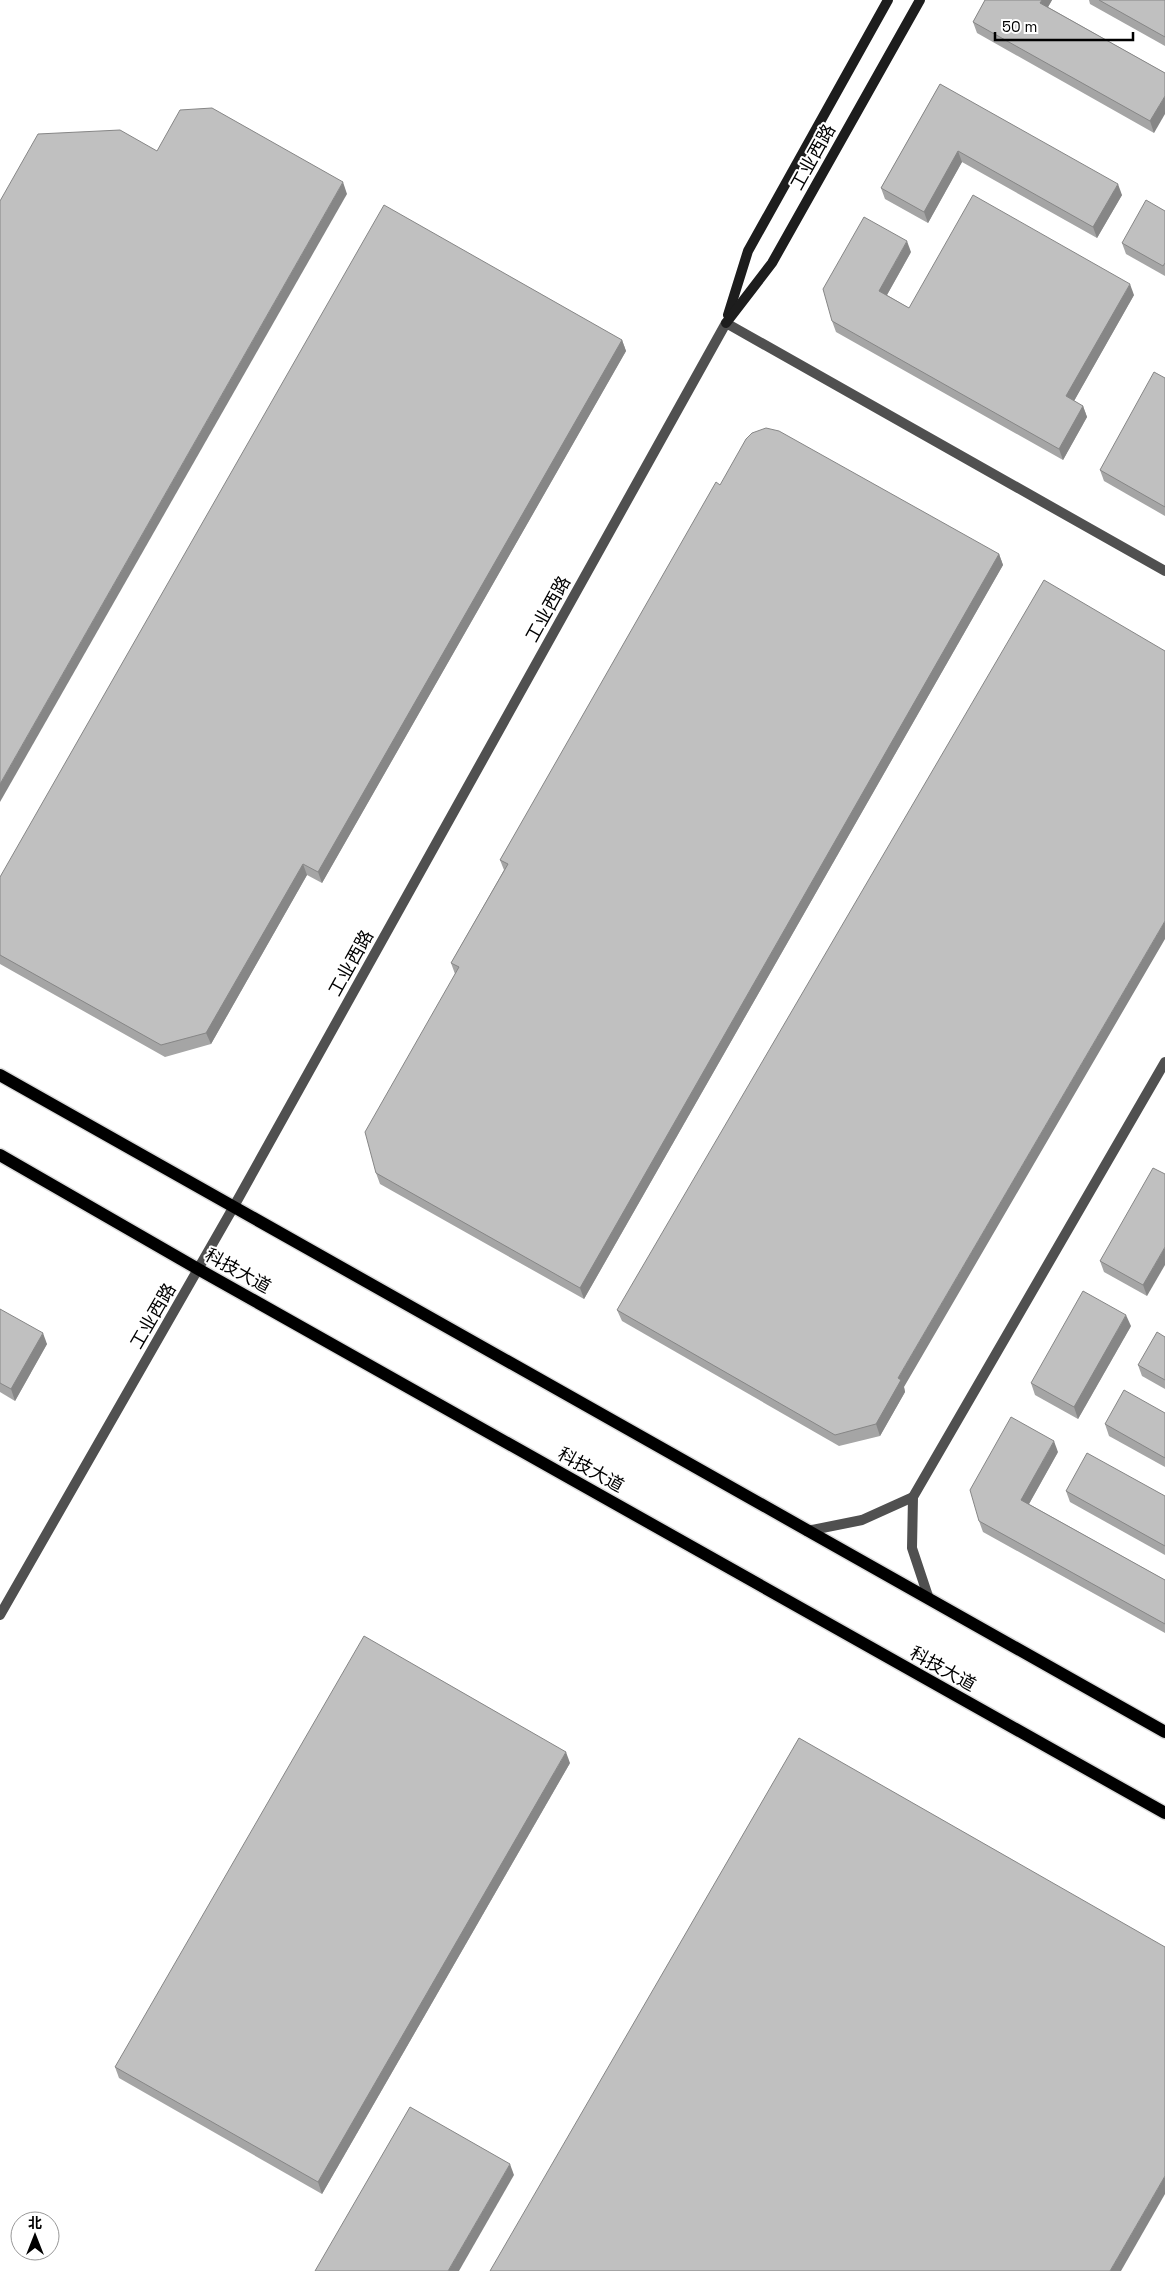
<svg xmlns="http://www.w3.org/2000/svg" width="1165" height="2271" font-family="'Space Grotesk','Noto Sans SC',sans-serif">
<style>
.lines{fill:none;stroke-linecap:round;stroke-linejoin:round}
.primary-casing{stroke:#dbdbdb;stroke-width:15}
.street{stroke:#505050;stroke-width:10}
.secondary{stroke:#1d1d1d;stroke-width:10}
.primary{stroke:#000;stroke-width:12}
.wall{fill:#a5a5a5}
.shaded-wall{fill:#868686}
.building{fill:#c0c0c0;stroke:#868686}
.labels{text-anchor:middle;stroke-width:4;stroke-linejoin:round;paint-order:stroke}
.street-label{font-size:18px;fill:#000;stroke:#fff}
</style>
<rect width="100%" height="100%" fill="#fff"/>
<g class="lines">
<defs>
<g id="primary">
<path d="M 0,1075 L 1165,1732"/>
<path d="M 0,1155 L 198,1269 L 1165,1813"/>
</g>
</defs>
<use href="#primary" class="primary-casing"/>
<g class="street">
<path d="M 807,1531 L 862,1520 L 913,1497"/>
<path d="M 929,1599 L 912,1548 L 913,1497 L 1165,1062"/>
<path d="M 0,1615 L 233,1208 L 726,323 L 1165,571"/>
</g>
<g class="secondary">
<path d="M 728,315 L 748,251 L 888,0"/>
<path d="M 726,323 L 772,263 L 920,0"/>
</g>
<use href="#primary" class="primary"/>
</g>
<g class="wall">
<path d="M 985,0 L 1052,0 L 1048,7 L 1165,73 L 1154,133 L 977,33 L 973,22 Z"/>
<path d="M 1089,0 L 1165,0 L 1165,46 L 1090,4 Z"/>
<path d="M 940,84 L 1122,195 L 1097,238 L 962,162 L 928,223 L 885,199 L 881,188 Z"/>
<path d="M 1165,211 L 1165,276 L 1126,254 L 1122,243 Z"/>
<path d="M 911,252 L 887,295 L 909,308 L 1134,295 L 1074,401 L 1083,406 L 1087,417 L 1063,460 L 836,332 L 832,321 Z"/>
<path d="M 622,340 L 626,351 L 322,883 L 307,875 L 211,1044 L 165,1057 L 0,964 L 0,877 Z"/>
<path d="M 1165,378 L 1165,516 L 1104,481 L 1100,470 Z"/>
<path d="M 720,485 L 999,554 L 1003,565 L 584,1299 L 380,1184 L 376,1173 L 455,974 L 451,963 L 504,870 L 500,860 Z"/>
<path d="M 1165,1174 L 1147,1296 L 1104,1272 L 1100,1261 Z"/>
<path d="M 0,1309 L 47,1344 L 15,1401 L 0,1392 Z"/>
<path d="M 617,1310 L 904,1387 L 905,1392 L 880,1436 L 839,1446 L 622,1321 Z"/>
<path d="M 1131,1326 L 1078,1419 L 1035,1395 L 1031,1383 Z"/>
<path d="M 1165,1337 L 1165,1389 L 1142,1376 L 1138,1365 Z"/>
<path d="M 1165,1413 L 1165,1467 L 1109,1436 L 1105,1424 Z"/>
<path d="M 1058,1452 L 1029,1504 L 1165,1580 L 1165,1633 L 983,1532 L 979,1521 Z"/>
<path d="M 1066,1491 L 1165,1496 L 1165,1555 L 1070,1502 Z"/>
<path d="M 570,1763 L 322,2194 L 119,2078 L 115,2067 Z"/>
</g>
<g class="shaded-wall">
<path d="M 1042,0 L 1052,0 L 1044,14 L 1040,3 Z"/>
<path d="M 1165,96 L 1165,114 L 1154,133 L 1150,121 Z"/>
<path d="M 958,151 L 962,162 L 928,223 L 924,212 Z"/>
<path d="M 343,182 L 347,194 L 0,802 L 0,784 Z"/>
<path d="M 1118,184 L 1122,195 L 1097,238 L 1093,227 Z"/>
<path d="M 907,241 L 911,252 L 883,302 L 879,291 Z"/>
<path d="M 1130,284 L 1134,295 L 1070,408 L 1066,396 Z"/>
<path d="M 622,340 L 626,351 L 322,883 L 318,872 Z"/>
<path d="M 1083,406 L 1087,417 L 1063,460 L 1059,449 Z"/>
<path d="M 999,554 L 1003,565 L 584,1299 L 580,1288 Z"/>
<path d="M 303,864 L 307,875 L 211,1044 L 206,1033 Z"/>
<path d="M 1165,921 L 1165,939 L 904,1387 L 905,1392 L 880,1436 L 876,1424 L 898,1378 Z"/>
<path d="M 1165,1247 L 1165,1265 L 1147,1296 L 1143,1285 Z"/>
<path d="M 1126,1315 L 1131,1326 L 1078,1419 L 1074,1407 Z"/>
<path d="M 43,1333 L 47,1344 L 15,1401 L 11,1389 Z"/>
<path d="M 1054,1441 L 1058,1452 L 1025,1511 L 1021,1500 Z"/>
<path d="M 566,1752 L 570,1763 L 322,2194 L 318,2182 Z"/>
<path d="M 510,2164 L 514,2175 L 459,2271 L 448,2271 Z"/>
<path d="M 1165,2176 L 1165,2194 L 1121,2271 L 1110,2271 Z"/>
</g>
<g class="building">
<path d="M 985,0 L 1042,0 L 1040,3 L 1165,73 L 1165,96 L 1150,121 L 973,22 Z"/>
<path d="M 1099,0 L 1165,0 L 1165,37 Z"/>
<path d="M 940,84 L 1118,184 L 1093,227 L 958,151 L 924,212 L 881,188 Z"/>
<path d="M 212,108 L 343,182 L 0,784 L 0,201 L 38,134 L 120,130 L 157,151 L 180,110 Z"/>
<path d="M 973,195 L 1130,284 L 1066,396 L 1083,406 L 1059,449 L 832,321 L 823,289 L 864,217 L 907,241 L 879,291 L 909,308 Z"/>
<path d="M 1146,200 L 1165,211 L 1165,263 L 1163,266 L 1122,243 Z"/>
<path d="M 384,205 L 622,340 L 318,872 L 303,864 L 206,1033 L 161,1045 L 0,955 L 0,877 Z"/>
<path d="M 1154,372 L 1165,378 L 1165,507 L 1100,470 Z"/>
<path d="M 766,428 L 779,431 L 999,554 L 580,1288 L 376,1173 L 365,1132 L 459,967 L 451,963 L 508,864 L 500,860 L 716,482 L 720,485 L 746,439 L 752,433 Z"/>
<path d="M 1044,580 L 1165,651 L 1165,921 L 898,1378 L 901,1380 L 876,1424 L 835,1435 L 617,1310 Z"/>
<path d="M 1153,1168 L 1165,1174 L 1165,1247 L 1143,1285 L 1100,1261 Z"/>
<path d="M 1083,1291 L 1126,1315 L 1074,1407 L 1031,1383 Z"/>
<path d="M 0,1309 L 43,1333 L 11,1389 L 0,1383 Z"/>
<path d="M 1157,1332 L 1165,1337 L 1165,1380 L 1138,1365 Z"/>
<path d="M 1124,1390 L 1165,1413 L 1165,1458 L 1105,1424 Z"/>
<path d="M 1011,1417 L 1054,1441 L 1021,1500 L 1165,1580 L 1165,1624 L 979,1521 L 970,1490 Z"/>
<path d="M 1087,1453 L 1165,1496 L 1165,1546 L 1066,1491 Z"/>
<path d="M 364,1636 L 566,1752 L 318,2182 L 115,2067 Z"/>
<path d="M 799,1738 L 1165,1947 L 1165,2176 L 1110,2271 L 490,2271 Z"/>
<path d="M 410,2107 L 510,2164 L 448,2271 L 315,2271 Z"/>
</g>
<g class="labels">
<g class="street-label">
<text transform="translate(813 157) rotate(-61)" y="6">工业西路</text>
<text transform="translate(548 609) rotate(-61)" y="6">工业西路</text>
<text transform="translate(351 963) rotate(-61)" y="6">工业西路</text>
<text transform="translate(238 1271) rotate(29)" y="6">科技大道</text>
<text transform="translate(153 1316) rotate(-60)" y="6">工业西路</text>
<text transform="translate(591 1470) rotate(29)" y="6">科技大道</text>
<text transform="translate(943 1669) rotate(29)" y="6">科技大道</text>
</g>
</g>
<g transform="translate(35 2236)"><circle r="24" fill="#ffffff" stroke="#999999"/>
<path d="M0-4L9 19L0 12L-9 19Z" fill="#000000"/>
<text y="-8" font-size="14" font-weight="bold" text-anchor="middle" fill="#000000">北</text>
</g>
<path d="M995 32v8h138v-8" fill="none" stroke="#000000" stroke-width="2.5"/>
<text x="1002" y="32" font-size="15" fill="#000000" stroke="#ffffff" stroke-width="4" paint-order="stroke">50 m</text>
</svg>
